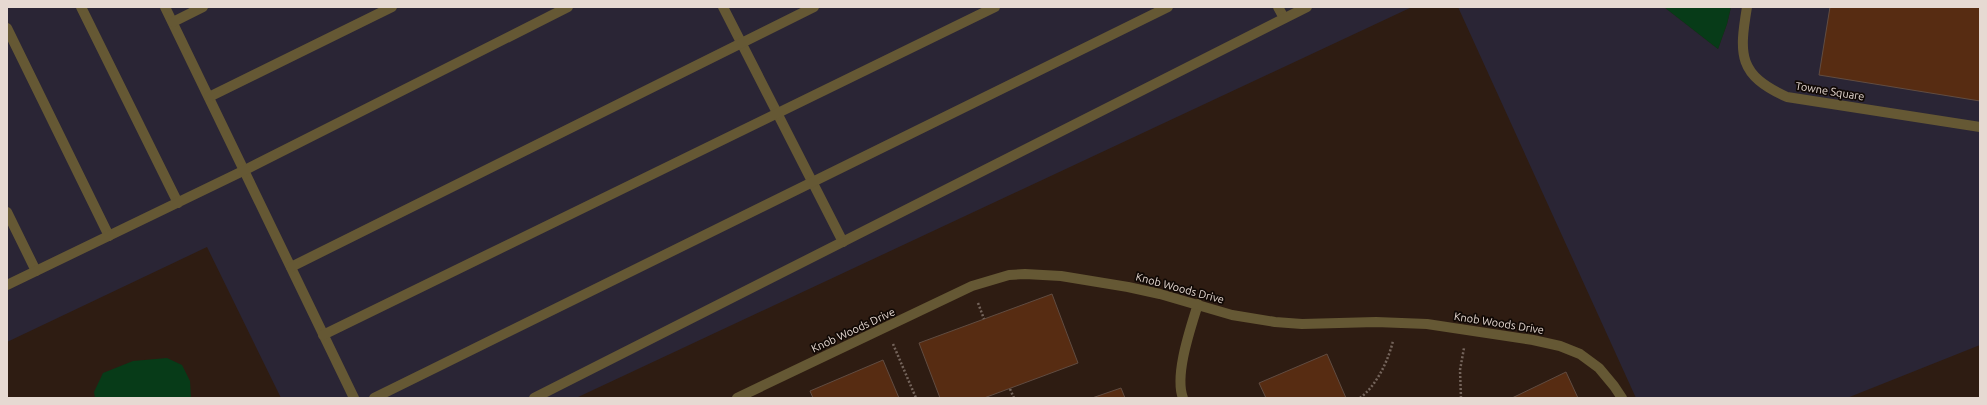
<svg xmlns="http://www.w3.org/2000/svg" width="1987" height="405" font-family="Ubuntu,sans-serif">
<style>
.commercial{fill:#2a2535}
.green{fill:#073b18}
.building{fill:#572c12;stroke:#614c41}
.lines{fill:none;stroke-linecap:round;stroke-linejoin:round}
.path{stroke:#74645b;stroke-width:2.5;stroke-dasharray:2 2;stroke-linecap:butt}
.service{stroke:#655834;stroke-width:10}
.minor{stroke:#655834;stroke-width:10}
.labels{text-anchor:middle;stroke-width:3.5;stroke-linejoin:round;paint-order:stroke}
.street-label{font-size:11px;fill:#e6d9d2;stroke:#110905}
</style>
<rect width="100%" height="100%" fill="#2e1c12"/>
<g class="commercial">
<path d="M 7,7 L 1412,7 L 576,398 L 281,398 L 207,247 L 7,342 Z"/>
<path d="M 1458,7 L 1664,7 L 1718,49 L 1727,24 L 1731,7 L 1980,7 L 1980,345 L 1847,398 L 1636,398 Z"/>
</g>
<g class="green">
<path d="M 1664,7 L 1731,7 L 1727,24 L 1718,49 Z"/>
<path d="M 167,358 L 182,365 L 190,381 L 191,398 L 95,398 L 94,392 L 103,373 L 133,361 Z"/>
</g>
<g class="building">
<path d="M 1830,7 L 1980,7 L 1980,101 L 1819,75 Z"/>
<path d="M 1052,294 L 1078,363 L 984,398 L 940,398 L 919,343 Z"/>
<path d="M 1327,354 L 1346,398 L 1266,398 L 1259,383 Z"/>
<path d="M 883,360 L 899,398 L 813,398 L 810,391 Z"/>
<path d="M 1566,372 L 1578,398 L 1512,398 Z"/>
<path d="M 1121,388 L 1125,398 L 1092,398 Z"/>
</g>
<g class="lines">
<g class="path">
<path d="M 978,303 L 984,319"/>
<path d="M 893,344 L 916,398"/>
<path d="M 1010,389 L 1014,398"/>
<path d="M 1360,398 C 1377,385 1388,361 1393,341"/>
<path d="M 1461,398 L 1460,370 L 1464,348"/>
</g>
<g class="service">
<path d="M 81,7 L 178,203"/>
<path d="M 165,7 L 354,398"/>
<path d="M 723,7 L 843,242"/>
<path d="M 1278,7 L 1284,18"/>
<path d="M 173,22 L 203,7"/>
<path d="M 7,28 L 109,236"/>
<path d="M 209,97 L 392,7"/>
<path d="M 7,212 L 36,271"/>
<path d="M 291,267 L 814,7"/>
<path d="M 7,285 L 245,170 L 568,7"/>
<path d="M 323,335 L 995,7"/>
<path d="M 374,398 L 1168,7"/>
<path d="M 534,398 L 1307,7"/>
<path d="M 1183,398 C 1174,375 1191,327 1198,304"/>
</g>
<g class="minor">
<path d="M 1747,7 C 1739,55 1738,75 1787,97 L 1980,127"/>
<path d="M 737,398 L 972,286 L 1009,275 L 1025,274 L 1061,276 L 1128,287 L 1160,294 L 1232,315 L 1275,322 L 1302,324 L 1376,322 L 1427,324 L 1533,340 L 1560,346 L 1580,354 L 1599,368 L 1614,386 L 1622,398"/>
</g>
</g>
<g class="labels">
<g class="street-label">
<text transform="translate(1830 91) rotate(9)" y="4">Towne Square</text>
<text transform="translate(1180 288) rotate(15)" y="4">Knob Woods Drive</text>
<text transform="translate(1499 323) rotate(9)" y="4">Knob Woods Drive</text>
<text transform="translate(853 330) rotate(-25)" y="4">Knob Woods Drive</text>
</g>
</g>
<rect width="1987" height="405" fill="none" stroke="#e6d9d2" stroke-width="16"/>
</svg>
